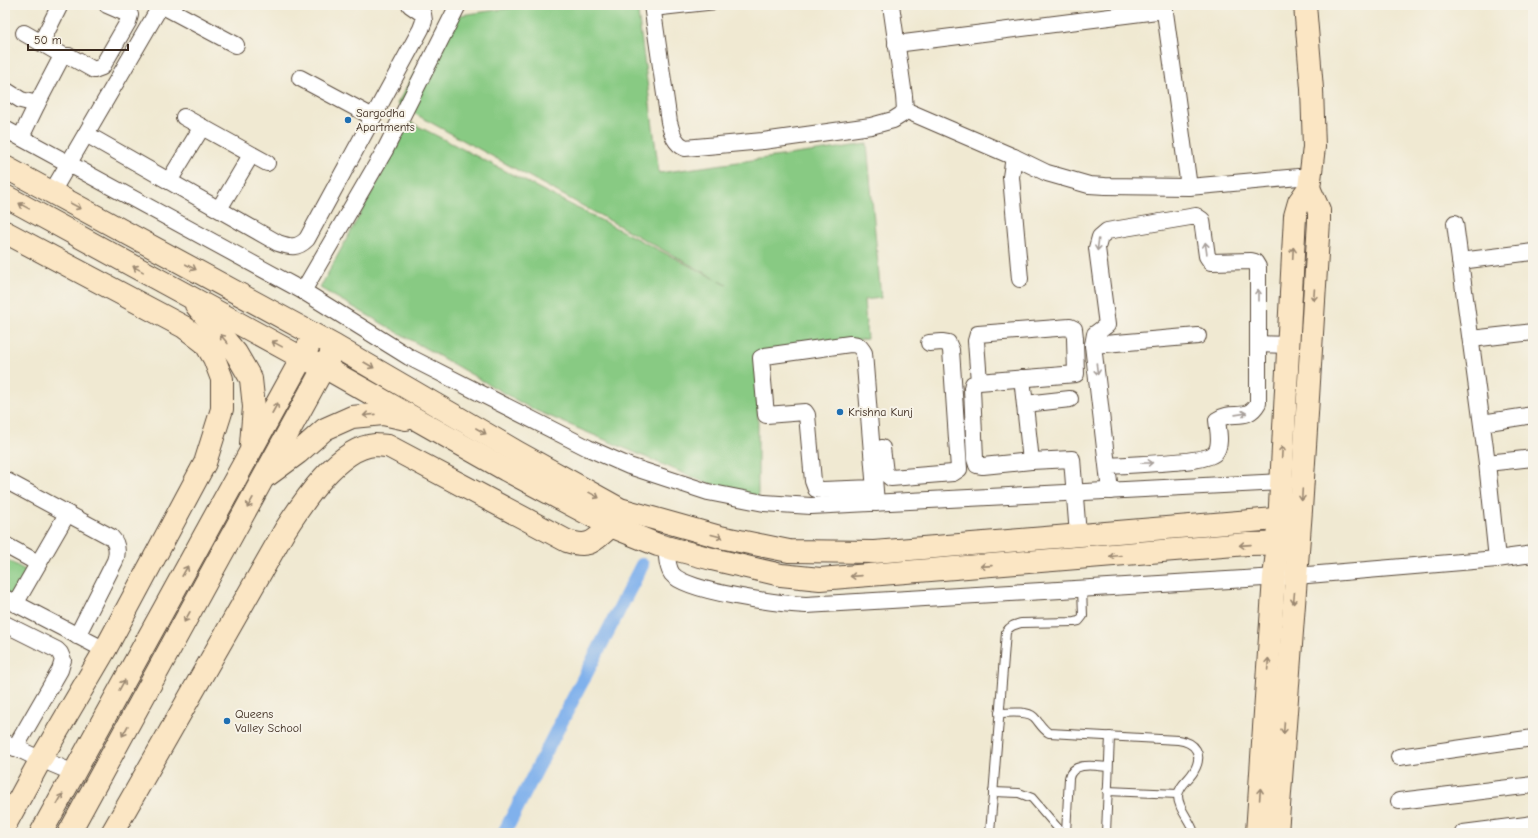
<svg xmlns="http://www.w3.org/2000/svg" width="1538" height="838" font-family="'Comic Neue',sans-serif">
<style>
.green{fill:#88ca83;stroke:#627a50}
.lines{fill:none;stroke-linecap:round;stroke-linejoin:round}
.canal{stroke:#80b1ec;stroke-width:14}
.lane-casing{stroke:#564739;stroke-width:10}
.street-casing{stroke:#564739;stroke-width:18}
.secondary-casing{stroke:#564739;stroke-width:24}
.lane{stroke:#fff;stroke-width:8}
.street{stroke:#fff;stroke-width:16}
.secondary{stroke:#fbe6c4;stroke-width:22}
.oneway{stroke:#9b8871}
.oneway2{stroke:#a79f9a}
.poi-dot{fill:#1f6fb2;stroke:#f7f3e8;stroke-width:1.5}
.labels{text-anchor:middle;stroke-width:4;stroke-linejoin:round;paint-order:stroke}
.poi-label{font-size:12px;fill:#3b2a1e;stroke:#f7f3e8;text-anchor:start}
</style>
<rect width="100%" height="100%" fill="#f7f3e8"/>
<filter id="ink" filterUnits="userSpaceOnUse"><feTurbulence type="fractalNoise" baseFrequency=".025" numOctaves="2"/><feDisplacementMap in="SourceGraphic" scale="8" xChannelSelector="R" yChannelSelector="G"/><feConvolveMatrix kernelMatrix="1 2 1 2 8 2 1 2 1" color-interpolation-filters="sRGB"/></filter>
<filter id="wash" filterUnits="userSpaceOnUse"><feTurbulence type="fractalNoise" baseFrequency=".012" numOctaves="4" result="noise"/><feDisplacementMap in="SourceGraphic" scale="16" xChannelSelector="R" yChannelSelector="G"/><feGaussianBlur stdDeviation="0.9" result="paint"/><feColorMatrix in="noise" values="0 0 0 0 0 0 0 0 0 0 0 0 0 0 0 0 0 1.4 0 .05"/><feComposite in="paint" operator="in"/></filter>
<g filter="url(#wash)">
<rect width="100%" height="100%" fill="#f0e9d2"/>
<g class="green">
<path d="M 534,5 L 637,5 L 659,173 L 867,144 L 881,298 L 864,300 L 867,339 L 758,354 L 758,499 L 704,482 L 530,408 L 320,288 L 410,122 L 727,285 L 397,104 L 446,17 Z"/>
<path d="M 5,559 L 27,571 L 12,596 L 5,592 Z"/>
</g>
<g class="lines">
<path class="canal" d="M 504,833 L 642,565"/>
</g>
</g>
<g filter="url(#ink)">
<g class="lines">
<defs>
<g id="lane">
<path d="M 653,12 L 716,5"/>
<path d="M 999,713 C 1009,713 1026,710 1034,717 C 1039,722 1042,729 1049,733 L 1178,740 C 1195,742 1204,754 1194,771 C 1189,780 1179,785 1178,796 C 1178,809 1191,821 1194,833"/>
<path d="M 1107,791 L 1178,794"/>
<path d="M 993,792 L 1019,793 L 1032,798 L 1062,833"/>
<path d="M 990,833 L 1006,632 C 1010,626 1014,625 1021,623 L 1074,622 L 1079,621 L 1083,616 L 1082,588"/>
<path d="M 1066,833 L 1069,778 C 1073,761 1095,766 1108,767"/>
<path d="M 1106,833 L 1110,736"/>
</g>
<g id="street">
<path d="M 161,5 L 236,45"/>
<path d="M 652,5 L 669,122 C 672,133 674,143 685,148 L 763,141 L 871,126 L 893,120 L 901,115 L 905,110 L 904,96 L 891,5"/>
<path d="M 1164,5 L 1189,187"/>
<path d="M 24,33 L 64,56"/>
<path d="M 41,43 L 60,5"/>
<path d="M 896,44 L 1165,10"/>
<path d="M 300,78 L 373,117"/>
<path d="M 5,90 L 21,100 L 37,104 L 60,60 L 64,56 L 69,56 L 94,70 L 102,67 L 128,22 L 130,15 L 107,5"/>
<path d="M 905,110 L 1014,157 L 1047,173 L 1089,185 L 1105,186 L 1189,187 L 1310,176"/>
<path d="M 184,117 L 267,163"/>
<path d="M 5,129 L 303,291 L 385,150 L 458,5"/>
<path d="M 86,134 L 278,243 C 290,247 297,249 307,239 L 421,29 L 424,21 L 423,14 L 410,5"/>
<path d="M 21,137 L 37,104"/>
<path d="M 1014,157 L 1011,177 L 1020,279"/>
<path d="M 169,181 L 202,127"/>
<path d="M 52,192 L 161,5"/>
<path d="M 219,209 L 251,155"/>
<path d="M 1455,223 L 1487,463 L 1497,559"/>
<path d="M 1460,261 L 1533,252"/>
<path d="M 303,291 L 409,357 L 588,448 L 629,466 L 708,492 L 764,503 L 811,506 L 1280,482"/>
<path d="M 1471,339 L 1533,332"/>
<path d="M 1258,344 L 1288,345"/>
<path d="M 1093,345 L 1198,336"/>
<path d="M 1022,378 L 1031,461"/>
<path d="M 979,382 L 976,341 L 978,334 L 1070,327 L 1074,329 L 1075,338 L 1076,374 L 979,382 L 973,384 L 972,388 L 975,459 L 977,465 L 983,466 L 1031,461 L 1072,459 L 1078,535"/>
<path d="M 1025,404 L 1070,399"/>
<path d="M 1482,423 L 1533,415"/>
<path d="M 882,448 L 885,473 L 891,478 L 953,473 L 959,469 L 951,350 L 948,343 L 942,342 L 929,343"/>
<path d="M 1487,463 L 1533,458"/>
<path d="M 1108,466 C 1126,464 1205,464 1215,453 C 1222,445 1218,430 1217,420 C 1232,409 1247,423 1258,403 L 1258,267 L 1255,262 L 1251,261 L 1211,262 L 1207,256 L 1202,220 L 1196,216 L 1107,231 L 1100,237 L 1097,248 L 1107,325 L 1095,334 L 1093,345 L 1110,491"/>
<path d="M 5,480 L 111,537 C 118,544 118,552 115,561 L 77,636"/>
<path d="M 874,488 L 822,490 L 816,489 L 813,481 L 807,415 L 805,412 L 766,415 L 761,358 L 765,356 L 850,344 C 858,344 860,346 864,353 L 876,503"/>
<path d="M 5,545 L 38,563"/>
<path d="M 666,547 C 667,556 667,567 672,574 C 686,592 781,604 806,605 L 1296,576 L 1497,559 L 1533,554"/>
<path d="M 5,598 L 105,650"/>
<path d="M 15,604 L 67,514"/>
<path d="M 5,624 L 57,650 L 60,653 L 63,660 L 60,670 L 15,748"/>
<path d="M 6,743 L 31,755 L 74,773"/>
<path d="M 1399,757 L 1533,738"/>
<path d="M 1399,801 L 1533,785"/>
<path d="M 1463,833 L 1533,824"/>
</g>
<g id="secondary">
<path d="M 5,167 L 335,346 L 517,452 L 620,509 L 720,537 L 789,551 L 874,552 L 1300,517"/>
<path d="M 5,196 L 302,358 L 324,367 L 506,470 L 611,526 L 658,545 L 712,559 L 781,575 L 820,579 L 1247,544 L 1298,543"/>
<path d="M 5,232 L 184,327 L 205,343 L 214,358 L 222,379 L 222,409 L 205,463 L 105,650 L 41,759 L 5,825"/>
<path d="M 196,305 L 236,353 L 251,379 L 254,407 L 251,444"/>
<path d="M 268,475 L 298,453 L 325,429 L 352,417 L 383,414 L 406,419"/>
<path d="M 41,833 L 309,345"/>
<path d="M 69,833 L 331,354"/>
<path d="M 112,833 L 285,530 C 303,502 339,447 375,445 C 379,445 384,446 388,446 L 567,541 C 591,549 594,540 611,526"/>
<path d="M 1257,833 L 1274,577 L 1278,544 L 1295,216 L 1299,202 L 1309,188 L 1314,147 L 1312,89 L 1305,5"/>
<path d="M 1277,833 L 1301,510 L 1319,221 L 1319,210 L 1309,188"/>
</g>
</defs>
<use href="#lane" class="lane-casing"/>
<use href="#street" class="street-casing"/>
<use href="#secondary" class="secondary-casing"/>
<use href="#lane" class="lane"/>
<use href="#street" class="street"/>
<use href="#secondary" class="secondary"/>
</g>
<defs><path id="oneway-shaft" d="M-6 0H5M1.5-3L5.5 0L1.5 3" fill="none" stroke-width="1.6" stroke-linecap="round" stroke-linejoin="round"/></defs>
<g class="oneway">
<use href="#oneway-shaft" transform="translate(24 206) rotate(-151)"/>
<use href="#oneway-shaft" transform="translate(76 206) rotate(28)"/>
<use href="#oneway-shaft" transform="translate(1293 253) rotate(-87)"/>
<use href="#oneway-shaft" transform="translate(191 267) rotate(28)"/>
<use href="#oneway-shaft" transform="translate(138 269) rotate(-151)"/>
<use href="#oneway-shaft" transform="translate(1314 295) rotate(94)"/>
<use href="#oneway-shaft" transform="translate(224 339) rotate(-130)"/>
<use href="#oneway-shaft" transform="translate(277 344) rotate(-151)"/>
<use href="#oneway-shaft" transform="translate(369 365) rotate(30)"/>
<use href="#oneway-shaft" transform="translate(275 408) rotate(-61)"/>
<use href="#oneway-shaft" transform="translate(369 415) rotate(174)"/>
<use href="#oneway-shaft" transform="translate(481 431) rotate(30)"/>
<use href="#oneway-shaft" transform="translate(1282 452) rotate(-87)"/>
<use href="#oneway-shaft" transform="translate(594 495) rotate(29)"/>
<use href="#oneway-shaft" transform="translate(1302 495) rotate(93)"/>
<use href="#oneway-shaft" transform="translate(250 503) rotate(119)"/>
<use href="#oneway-shaft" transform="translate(717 536) rotate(15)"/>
<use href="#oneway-shaft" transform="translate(1245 545) rotate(176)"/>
<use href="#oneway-shaft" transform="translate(1115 556) rotate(175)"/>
<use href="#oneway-shaft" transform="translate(986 566) rotate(176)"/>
<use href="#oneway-shaft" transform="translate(185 571) rotate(-61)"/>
<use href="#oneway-shaft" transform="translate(856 576) rotate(176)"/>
<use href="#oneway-shaft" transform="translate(1294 598) rotate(95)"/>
<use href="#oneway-shaft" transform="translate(187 617) rotate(119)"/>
<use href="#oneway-shaft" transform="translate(1268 664) rotate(-86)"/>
<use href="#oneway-shaft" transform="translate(122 685) rotate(-61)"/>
<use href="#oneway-shaft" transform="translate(1284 728) rotate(94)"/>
<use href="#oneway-shaft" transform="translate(125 731) rotate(119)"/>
<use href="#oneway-shaft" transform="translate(1260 794) rotate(-86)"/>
<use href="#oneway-shaft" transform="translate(60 799) rotate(-61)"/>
</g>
<g class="oneway2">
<use href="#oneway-shaft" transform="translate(1098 245) rotate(97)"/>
<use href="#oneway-shaft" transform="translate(1206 248) rotate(-98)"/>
<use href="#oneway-shaft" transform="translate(1258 295) rotate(-90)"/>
<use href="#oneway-shaft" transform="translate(1097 369) rotate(83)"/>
<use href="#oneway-shaft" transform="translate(1241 414) rotate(-8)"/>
<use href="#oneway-shaft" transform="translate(1147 463) rotate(-3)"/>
</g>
</g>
<g class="poi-dot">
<circle cx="348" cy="120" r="4"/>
<circle cx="840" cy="412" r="4"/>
<circle cx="227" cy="721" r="4"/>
</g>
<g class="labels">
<g class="poi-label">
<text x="356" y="117">Sargodha<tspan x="356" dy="14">Apartments</tspan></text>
<text x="848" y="416">Krishna Kunj</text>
<text x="235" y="718">Queens<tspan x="235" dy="14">Valley School</tspan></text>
</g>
</g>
<rect width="1538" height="838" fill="none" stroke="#f7f3e8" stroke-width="20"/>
<path d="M28 44v6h100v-6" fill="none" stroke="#3b2a1e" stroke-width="2"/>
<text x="34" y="44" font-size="12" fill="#3b2a1e" stroke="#f7f3e8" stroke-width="3" paint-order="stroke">50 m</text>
</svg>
